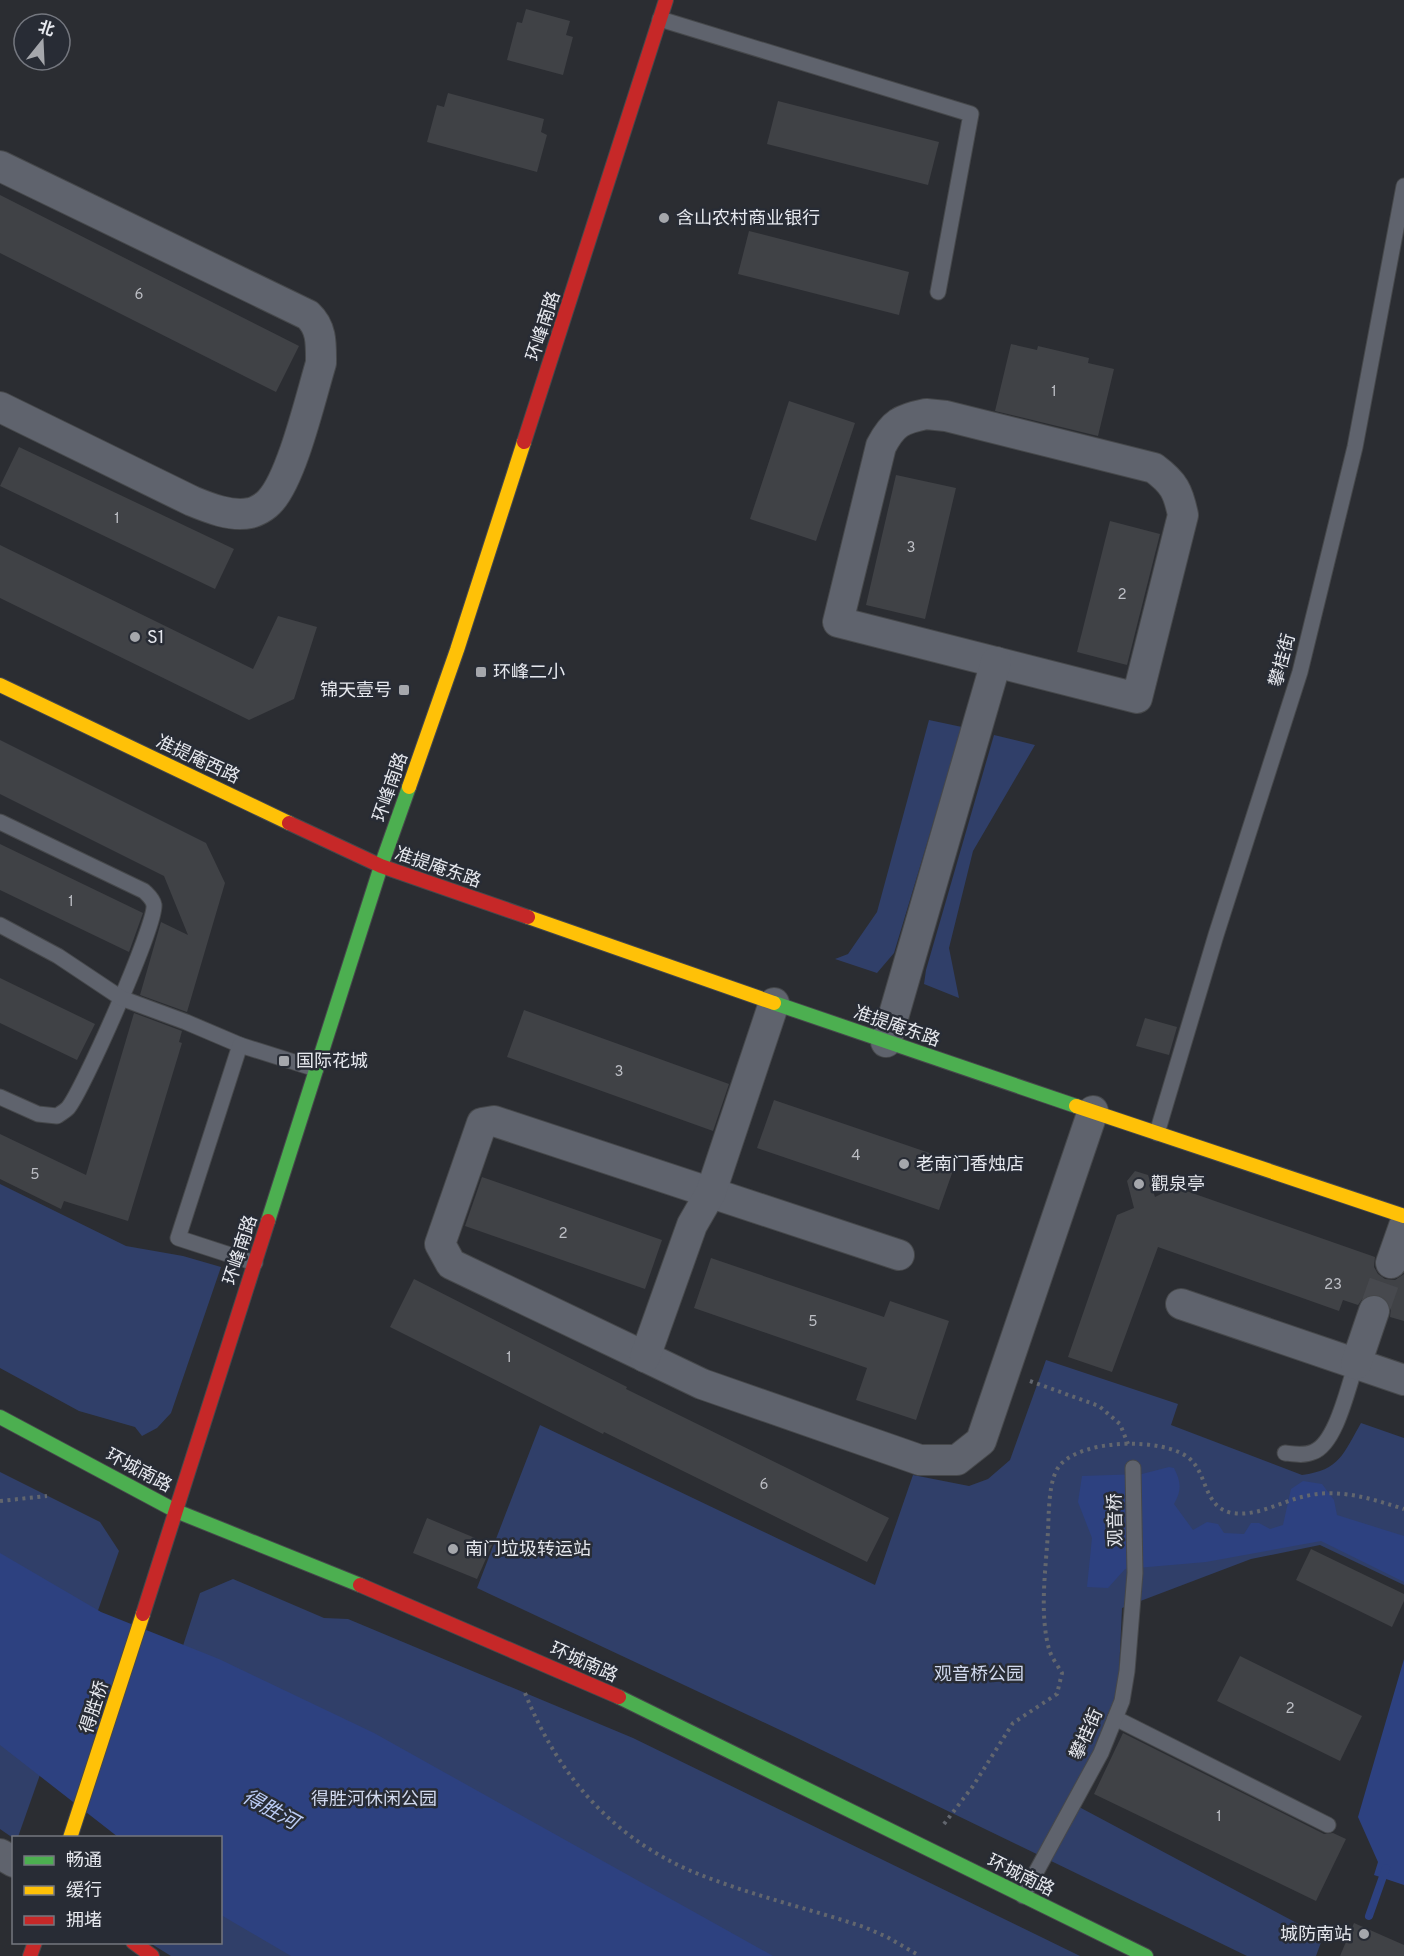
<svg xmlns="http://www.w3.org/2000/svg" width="1404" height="1956" font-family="Overpass,'Noto Sans SC',sans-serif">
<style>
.green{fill:#303f69}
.water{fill:#2d4180}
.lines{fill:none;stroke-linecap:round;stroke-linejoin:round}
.stream{stroke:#2d4180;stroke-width:8}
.building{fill:#404246}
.street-tunnel{stroke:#47494e;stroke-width:30;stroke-dasharray:30 15;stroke-linecap:butt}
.lane-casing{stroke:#46484b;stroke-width:17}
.street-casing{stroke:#46484b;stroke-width:32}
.fast-casing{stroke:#46484b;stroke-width:16}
.slow-casing{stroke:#46484b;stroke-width:16}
.jam-casing{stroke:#46484b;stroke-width:16}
.path{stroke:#62666e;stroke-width:4;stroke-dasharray:3 4.5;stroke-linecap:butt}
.lane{stroke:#5f636d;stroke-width:15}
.street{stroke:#5f636d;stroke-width:30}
.fast{stroke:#4caf50;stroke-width:14}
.slow{stroke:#ffc107;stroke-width:14}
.jam{stroke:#c62828;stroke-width:14}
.poi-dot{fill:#a5a7ac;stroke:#282c35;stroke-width:2}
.labels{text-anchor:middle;stroke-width:5;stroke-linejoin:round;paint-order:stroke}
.number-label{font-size:15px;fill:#bcbec4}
.poi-label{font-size:18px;fill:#e6e8ee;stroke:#282c35;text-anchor:start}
.street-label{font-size:18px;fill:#e6e8ee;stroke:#282c35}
.park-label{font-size:18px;fill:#d1d9ee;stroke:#282c35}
.water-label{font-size:20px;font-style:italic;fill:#bcccf5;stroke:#282c35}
</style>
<rect width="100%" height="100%" fill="#2b2d32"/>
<g class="green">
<path d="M 929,720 L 962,727 L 894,953 L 877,973 L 835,959 L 848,954 L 877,912 Z"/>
<path d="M 994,735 L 1035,745 L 973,851 L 949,948 L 959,998 L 924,984 L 926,970 Z"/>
<path d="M 0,1184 L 126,1246 L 183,1256 L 221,1267 L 171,1413 L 157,1428 L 142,1436 L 135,1427 L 79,1411 L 0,1368 Z"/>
<path d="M 1046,1360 L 1178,1404 L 1171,1425 L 1302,1475 C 1340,1470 1343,1454 1361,1423 L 1404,1438 L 1404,1585 L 1320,1545 L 1251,1559 L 1122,1608 L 1118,1695 L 1087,1767 L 1066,1800 L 1323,1937 L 1316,1956 L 1247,1956 L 795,1737 L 477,1588 L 540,1425 L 875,1585 L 913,1475 L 969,1486 L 988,1479 L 1010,1460 Z"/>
<path d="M 0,1472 L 100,1522 L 119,1551 L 18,1837 L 13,1838 L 0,1829 Z"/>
<path d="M 233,1579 L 324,1618 L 348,1619 L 633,1738 L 1080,1956 L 171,1956 L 150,1943 L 220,1942 L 220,1838 L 121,1838 L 200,1593 Z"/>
</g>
<g class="water">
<path d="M 1169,1467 L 1174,1468 C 1181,1482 1182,1490 1174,1504 L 1193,1530 L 1207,1522 L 1218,1524 L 1224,1533 L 1244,1534 L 1251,1523 L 1259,1523 L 1270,1529 L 1283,1525 L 1291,1489 L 1303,1481 L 1322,1484 L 1334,1500 L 1337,1515 L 1404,1536 L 1404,1582 L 1321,1541 L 1206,1562 L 1125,1569 L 1108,1588 L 1087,1587 L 1092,1538 L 1078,1502 L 1082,1476 L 1142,1474 Z"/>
<path d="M 0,1553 L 101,1612 L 219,1659 L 374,1733 L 773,1956 L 291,1956 L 221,1915 L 220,1838 L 118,1837 L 0,1745 Z"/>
<path d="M 1404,1659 L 1404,1885 L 1374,1875 L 1378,1862 L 1358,1817 Z"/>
</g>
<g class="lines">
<path class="stream" d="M 1369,1916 L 1386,1868"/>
</g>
<g class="building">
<path d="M 526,9 L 570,21 L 566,35 L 573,37 L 563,75 L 507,60 L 517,22 L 522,23 Z"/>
<path d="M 448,93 L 544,119 L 541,132 L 547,135 L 537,172 L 427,142 L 437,105 L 444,107 Z"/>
<path d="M 778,101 L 939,142 L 928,185 L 767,144 Z"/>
<path d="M 0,195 L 299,346 L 276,392 L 0,253 Z"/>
<path d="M 749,231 L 909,272 L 899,315 L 738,274 Z"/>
<path d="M 1011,344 L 1037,350 L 1038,346 L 1089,358 L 1088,363 L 1114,369 L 1098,436 L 995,411 Z"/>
<path d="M 789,401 L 855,423 L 816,541 L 750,519 Z"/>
<path d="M 19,447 L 234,549 L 215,589 L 0,486 Z"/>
<path d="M 896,475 L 956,488 L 925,619 L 866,605 Z"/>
<path d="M 1110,521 L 1160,534 L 1127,665 L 1077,652 Z"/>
<path d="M 0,545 L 253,669 L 278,616 L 317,627 L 294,699 L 249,720 L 0,598 Z"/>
<path d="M 0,740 L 206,843 L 225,883 L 187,1012 L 140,995 L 161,922 L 188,935 L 164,876 L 0,794 Z"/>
<path d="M 0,844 L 143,913 L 129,952 L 0,890 Z"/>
<path d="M 0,978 L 95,1024 L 77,1060 L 0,1023 Z"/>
<path d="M 524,1010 L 729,1084 L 713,1131 L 507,1057 Z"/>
<path d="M 134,1013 L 182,1031 L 179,1042 L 182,1043 L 128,1221 L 64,1201 L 61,1209 L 0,1179 L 0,1134 L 86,1175 Z"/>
<path d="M 1145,1018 L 1177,1027 L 1169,1055 L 1136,1046 Z"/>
<path d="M 774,1100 L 956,1162 L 939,1210 L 757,1148 Z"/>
<path d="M 1135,1171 L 1148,1175 L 1155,1197 L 1175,1187 L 1375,1257 L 1374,1267 L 1378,1274 L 1385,1279 L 1395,1280 L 1404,1274 L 1404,1321 L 1390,1317 L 1391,1308 L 1387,1300 L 1379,1295 L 1370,1294 L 1363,1298 L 1358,1305 L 1343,1300 L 1339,1311 L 1158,1247 L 1112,1372 L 1068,1357 L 1117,1215 L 1134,1208 L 1127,1181 Z"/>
<path d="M 482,1177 L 662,1240 L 645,1289 L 465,1226 Z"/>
<path d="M 711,1258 L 884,1317 L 890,1301 L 949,1321 L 916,1420 L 856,1400 L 867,1368 L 694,1308 Z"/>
<path d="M 414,1279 L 627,1387 L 626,1389 L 889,1518 L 867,1562 L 604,1432 L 603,1434 L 390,1327 Z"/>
<path d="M 427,1518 L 492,1545 L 477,1579 L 413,1553 Z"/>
<path d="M 1311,1549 L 1404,1594 L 1404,1601 L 1392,1627 L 1296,1580 Z"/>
<path d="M 1240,1656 L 1362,1716 L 1340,1761 L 1217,1701 Z"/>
<path d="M 1123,1733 L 1324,1834 L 1333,1833 L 1346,1839 L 1316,1901 L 1094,1794 Z"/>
<path d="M 1354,1923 L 1404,1945 L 1404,1956 L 1340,1956 Z"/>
</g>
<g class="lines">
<path class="street-tunnel" d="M 1374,1311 L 1391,1263"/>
<defs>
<g id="lane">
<path d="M 660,19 L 971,114 L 938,292"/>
<path d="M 0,822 L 144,891 C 148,895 153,899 154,905 C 156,925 83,1090 68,1108 C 65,1111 60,1114 57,1116 L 38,1114 L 0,1097"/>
<path d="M 0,925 L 58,956 L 121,998 L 186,1022 L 240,1045"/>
<path d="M 1157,1133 L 1216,935 L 1300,672 L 1355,447 L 1404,186"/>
<path d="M 255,1263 L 178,1238 L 240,1045 L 316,1069"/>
<path d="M 1285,1453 C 1294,1454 1304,1456 1313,1452 C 1336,1444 1348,1387 1356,1364"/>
<path d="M 1115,1718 L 1328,1825"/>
<path d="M 1023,1896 L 1101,1753 L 1122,1701 L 1127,1671 L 1135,1573 L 1133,1468"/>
</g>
<g id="street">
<path d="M 0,166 L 308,315 C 322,328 321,344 321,363 C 311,396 292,478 270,501 C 266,506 256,512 250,513 C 231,517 209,508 192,501 L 0,407"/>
<path d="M 926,414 L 946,416 L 1154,468 C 1174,483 1178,491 1183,515 L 1137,698 L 838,622 L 881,446 C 893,423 901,419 926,414 Z"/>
<path d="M 886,1042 L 996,662"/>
<path d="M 899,1255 L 494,1121 L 482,1123 L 440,1244 L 451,1264 L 702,1384 L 920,1460 L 957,1460 L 981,1441 L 1093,1111"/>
<path d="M 1391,1263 L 1404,1226"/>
<path d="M 1181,1304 L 1404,1380"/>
<path d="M 645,1357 L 692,1225 L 711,1192 L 774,1003"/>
<path d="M 1356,1364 L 1374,1311"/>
<path d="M 0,1854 L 14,1862"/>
</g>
<g id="fast">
<path d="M 774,1003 L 1076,1106"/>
<path d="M 268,1221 L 381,866 L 409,787"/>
<path d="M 0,1417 L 176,1511 L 360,1585"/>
<path d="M 619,1697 L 1146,1956"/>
</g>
<g id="slow">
<path d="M 0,685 L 289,823"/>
<path d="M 409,787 L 457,650 L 524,442"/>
<path d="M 528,917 L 774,1003"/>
<path d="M 1076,1106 L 1404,1216"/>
<path d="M 70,1838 L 143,1614"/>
</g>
<g id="jam">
<path d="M 524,442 L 666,0"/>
<path d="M 289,823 L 381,866 L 528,917"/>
<path d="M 360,1585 L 619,1697"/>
<path d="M 143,1614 L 268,1221"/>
<path d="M 133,1942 L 152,1956"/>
<path d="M 30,1956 L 35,1942"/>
</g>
</defs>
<use href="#lane" class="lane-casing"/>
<use href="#street" class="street-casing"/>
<use href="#fast" class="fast-casing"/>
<use href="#slow" class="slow-casing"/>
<use href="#jam" class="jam-casing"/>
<g class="path">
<path d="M 1030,1381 L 1099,1406 L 1120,1424 L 1128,1444"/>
<path d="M 0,1501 L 47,1496"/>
<path d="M 525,1693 C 557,1773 610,1836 691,1871 C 746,1894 807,1908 864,1927 L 887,1937 L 920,1956"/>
<path d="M 944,1824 L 973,1786 L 1013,1723 L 1057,1694 L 1062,1673 C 1058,1666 1051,1657 1049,1649 C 1039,1612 1046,1569 1048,1531 C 1049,1514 1048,1479 1060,1465 C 1083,1439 1162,1437 1189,1458 C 1208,1474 1203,1507 1232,1513 C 1257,1517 1282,1501 1306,1496 C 1340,1488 1372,1499 1404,1509"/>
</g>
<use href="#lane" class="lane"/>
<use href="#street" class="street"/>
<use href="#fast" class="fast"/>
<use href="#slow" class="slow"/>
<use href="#jam" class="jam"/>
</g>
<g class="poi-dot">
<circle cx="664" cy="218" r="6"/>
<circle cx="135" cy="637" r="6"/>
<rect x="475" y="666" width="12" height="12" rx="3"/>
<rect x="398" y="684" width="12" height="12" rx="3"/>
<rect x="278" y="1055" width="12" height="12" rx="3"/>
<circle cx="904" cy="1164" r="6"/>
<circle cx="1139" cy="1184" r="6"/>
<circle cx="453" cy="1549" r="6"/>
<circle cx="1364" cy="1934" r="6"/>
</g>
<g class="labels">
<g class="number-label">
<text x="139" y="299">6</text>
<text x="1054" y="396">1</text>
<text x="117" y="523">1</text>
<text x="911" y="552">3</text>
<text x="1122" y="599">2</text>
<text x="71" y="906">1</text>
<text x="619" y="1076">3</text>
<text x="856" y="1160">4</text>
<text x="35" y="1179">5</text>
<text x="563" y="1238">2</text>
<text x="1333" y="1289">23</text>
<text x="813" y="1326">5</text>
<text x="509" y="1362">1</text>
<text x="764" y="1489">6</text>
<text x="1290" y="1713">2</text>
<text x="1219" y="1821">1</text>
</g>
<g class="poi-label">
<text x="676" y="224">含山农村商业银行</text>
<text x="147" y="643">S1</text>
<text x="493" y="678">环峰二小</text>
<text x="392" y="696" text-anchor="end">锦天壹号</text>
<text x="296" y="1067">国际花城</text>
<text x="916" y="1170">老南门香烛店</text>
<text x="1151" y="1190">觀泉亭</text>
<text x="465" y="1555">南门垃圾转运站</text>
<text x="1352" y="1940" text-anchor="end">城防南站</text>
</g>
<g class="street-label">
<text transform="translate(543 326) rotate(-72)" y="6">环峰南路</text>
<text transform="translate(1282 660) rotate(-75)" y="6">攀桂街</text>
<text transform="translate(198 759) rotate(25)" y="6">准提庵西路</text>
<text transform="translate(390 787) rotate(-71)" y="6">环峰南路</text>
<text transform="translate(438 867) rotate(19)" y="6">准提庵东路</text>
<text transform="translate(897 1026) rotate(19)" y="6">准提庵东路</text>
<text transform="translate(240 1250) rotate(-72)" y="6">环峰南路</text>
<text transform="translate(139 1470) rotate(28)" y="6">环城南路</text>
<text transform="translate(1115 1520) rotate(-91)" y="6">观音桥</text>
<text transform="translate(584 1662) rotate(24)" y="6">环城南路</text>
<text transform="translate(94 1707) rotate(-72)" y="6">得胜桥</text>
<text transform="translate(1086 1734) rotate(-66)" y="6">攀桂街</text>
<text transform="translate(1021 1875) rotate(26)" y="6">环城南路</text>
</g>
<g class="park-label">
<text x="979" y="1680">观音桥公园</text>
<text x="374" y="1805">得胜河休闲公园</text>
</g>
<g class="water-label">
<text transform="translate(271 1809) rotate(29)" y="7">得胜河</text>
</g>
</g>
<rect x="12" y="1836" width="210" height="108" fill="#282c35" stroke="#74777f" stroke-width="1.5"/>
<rect x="24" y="1856" width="30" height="9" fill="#4caf50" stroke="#74777f" stroke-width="1.5"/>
<text x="66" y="1866" font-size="18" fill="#e6e8ee">畅通</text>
<rect x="24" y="1886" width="30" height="9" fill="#ffc107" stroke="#74777f" stroke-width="1.5"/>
<text x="66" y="1896" font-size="18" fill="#e6e8ee">缓行</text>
<rect x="24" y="1916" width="30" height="9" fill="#c62828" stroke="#74777f" stroke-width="1.5"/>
<text x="66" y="1926" font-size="18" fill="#e6e8ee">拥堵</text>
<g transform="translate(42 42) rotate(18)"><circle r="28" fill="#282c35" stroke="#74777f" stroke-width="1.5"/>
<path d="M0-4.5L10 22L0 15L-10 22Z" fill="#a5a7ac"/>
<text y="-9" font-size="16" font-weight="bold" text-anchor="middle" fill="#e6e8ee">北</text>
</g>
</svg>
